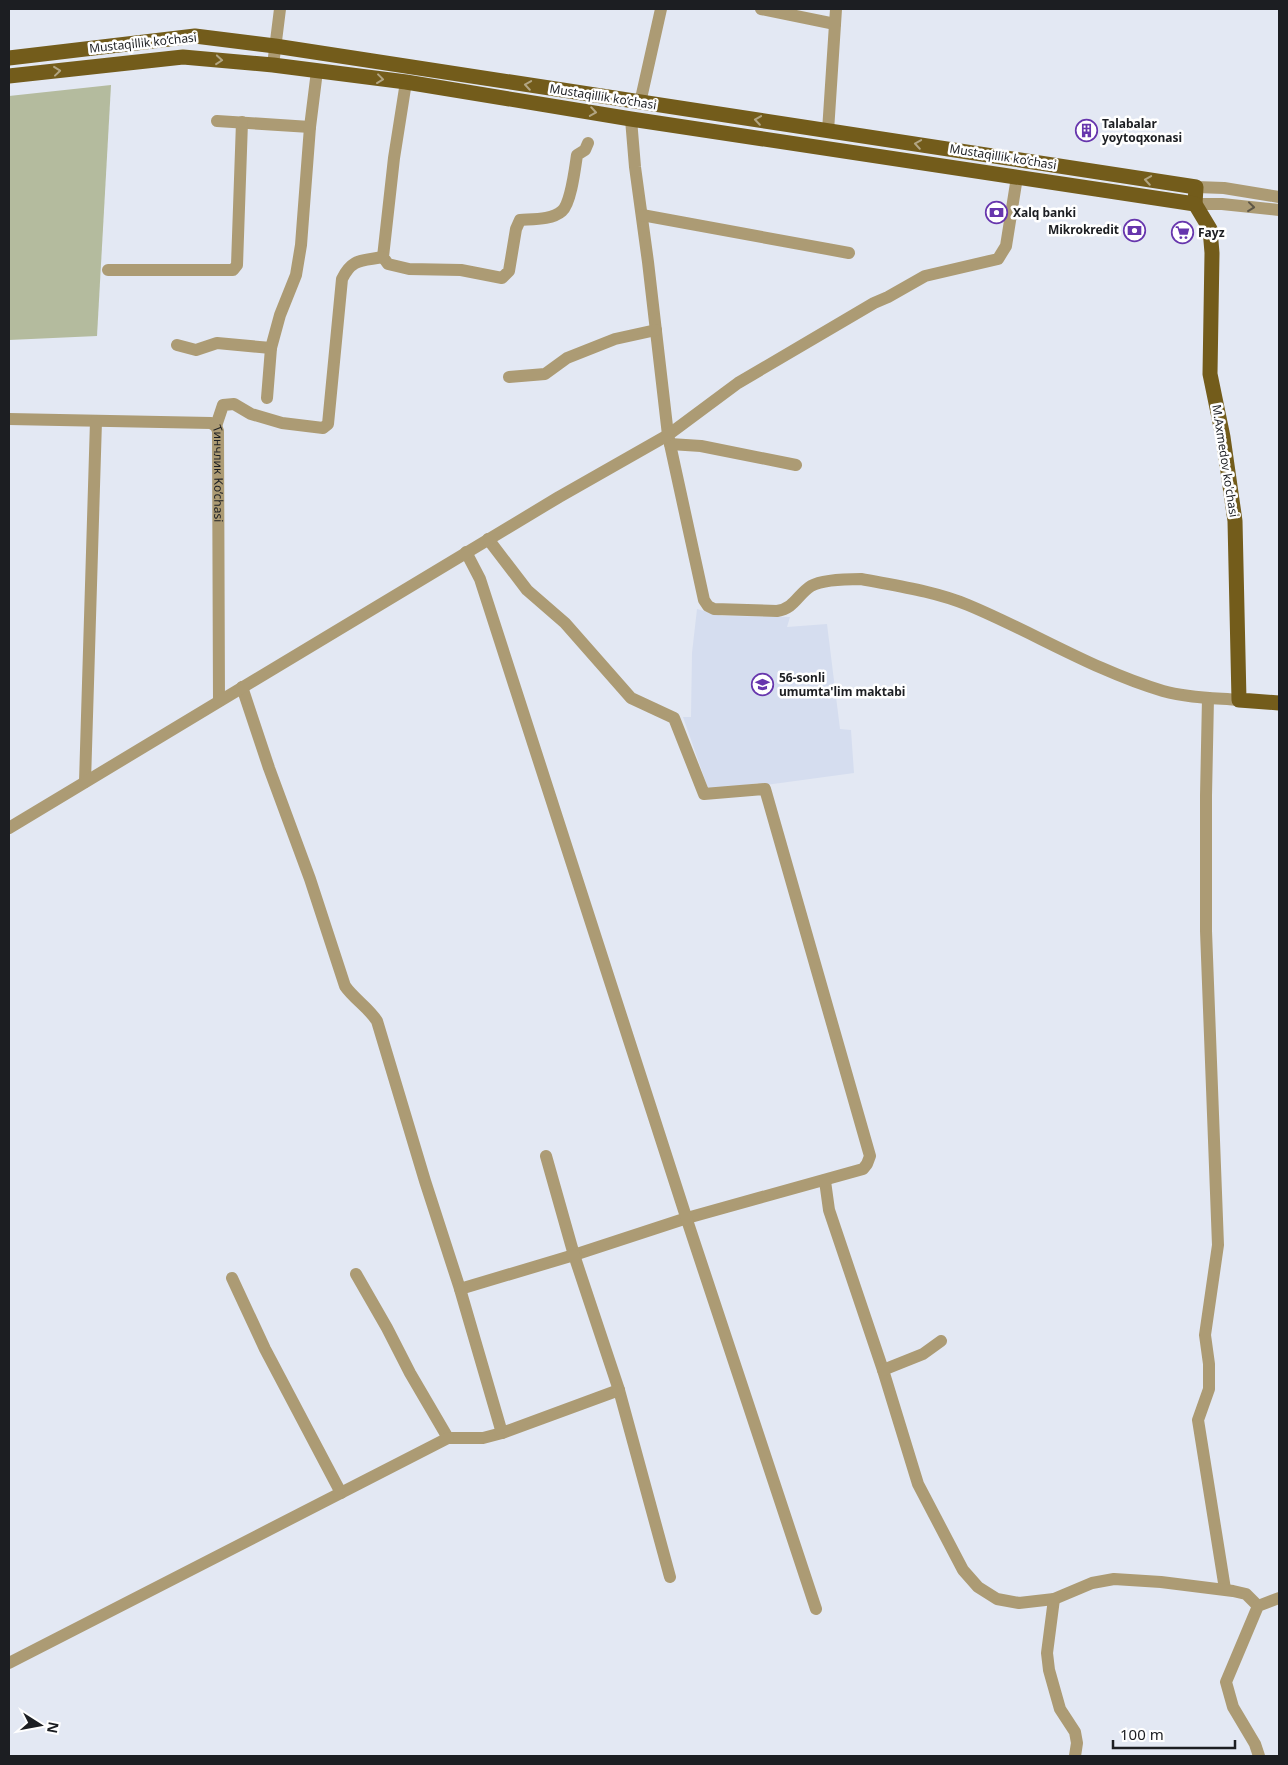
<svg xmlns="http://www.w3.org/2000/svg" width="1288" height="1765" font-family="'Noto Sans',sans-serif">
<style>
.built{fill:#d5ddef}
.green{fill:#b4bb9e}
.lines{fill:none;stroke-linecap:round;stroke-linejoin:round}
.minor{stroke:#ac9b74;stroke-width:12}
.major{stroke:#735c1b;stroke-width:15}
.oneway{stroke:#b2a582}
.oneway2{stroke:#5d5647}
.labels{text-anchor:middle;stroke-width:5;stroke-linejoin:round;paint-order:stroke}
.street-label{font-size:12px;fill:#1c1e22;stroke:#fff}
.poi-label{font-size:12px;font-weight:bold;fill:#1c1e22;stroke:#fff;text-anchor:start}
</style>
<rect width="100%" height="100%" fill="#e3e8f3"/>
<path class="built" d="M 697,609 L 722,616 L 790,617 L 787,627 L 827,624 L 840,729 L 851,730 L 854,773 L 759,786 L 758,783 L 709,791 L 683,717 L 691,717 L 692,653 Z"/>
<path class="green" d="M 111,85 L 97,336 L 9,340 L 9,96 Z"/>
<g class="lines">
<g class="minor">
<path d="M 761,9 L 835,24"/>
<path d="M 273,65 L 280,9"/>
<path d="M 406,82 L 394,158 L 383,257 L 388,264 L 409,269 L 461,270 L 502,278 L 509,271 L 516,229 L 520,220 C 532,219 552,220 562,211 C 571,203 575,168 577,155 L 585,150 L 588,143"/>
<path d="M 640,103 L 661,9"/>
<path d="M 631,119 L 635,167 L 648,262 L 668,435 L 704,600 L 708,606 L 714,609 L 777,611 C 795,608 797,595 811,586 C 822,580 848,579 861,579 C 897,586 934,591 968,605 C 1033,632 1095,671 1163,691 C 1188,698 1214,698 1239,700"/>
<path d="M 217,121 L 310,127"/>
<path d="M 828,131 L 836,9"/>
<path d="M 1196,187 L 1224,188 L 1279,197"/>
<path d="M 1195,204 L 1222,204 L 1279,210"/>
<path d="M 642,215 L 849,253"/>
<path d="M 108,270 L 233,270 L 237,265 L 242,122"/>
<path d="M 177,345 L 196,350 L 217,343 L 271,348"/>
<path d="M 509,377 L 545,374 L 567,358 L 615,339 L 656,330"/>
<path d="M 267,398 L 271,348 L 280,315 L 296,275 L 301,245 L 310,127 L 317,71"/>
<path id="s1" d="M 9,419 L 211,423 L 216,426 L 218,431 L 219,701"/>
<path d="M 216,426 L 223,405 L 234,404 L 251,414 L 282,423 L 323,428 L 328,424 L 342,279 C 352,258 362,261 383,257"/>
<path d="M 670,444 L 701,446 L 796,465"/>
<path d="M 488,539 L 527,590 L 565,623 L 631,698 L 674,718 L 704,794 L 765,789 L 870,1156 L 867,1164 L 863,1169 L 687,1218 L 574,1255 L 546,1156"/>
<path d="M 466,552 L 480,579 L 689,1226 L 816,1609"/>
<path d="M 242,687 L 269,768 L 310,879 L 345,986 C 354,999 368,1007 377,1021 L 425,1181 L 460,1289 L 574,1255 L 619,1390 L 670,1577"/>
<path d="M 1208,698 L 1206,796 L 1206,931 L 1218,1245 L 1205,1335 L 1209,1364 L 1209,1389 L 1198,1420 L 1225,1589"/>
<path d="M 85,782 L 96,421"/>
<path d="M 9,828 L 559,497 L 668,435 L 738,383 L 874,303 L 888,297 L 925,276 L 998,259 L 1006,246 L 1017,177"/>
<path d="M 825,1181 L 829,1210 L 883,1370 L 918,1484 L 963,1570 L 978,1587 L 997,1599 L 1019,1603 L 1054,1599 L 1092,1583 L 1114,1579 L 1161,1582 L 1233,1591 L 1246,1594 L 1258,1606"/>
<path d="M 356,1274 L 387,1328 L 410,1373 L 448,1438 L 483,1438 L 502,1433 L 619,1390"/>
<path d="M 232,1278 L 265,1349 L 341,1493"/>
<path d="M 460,1289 L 502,1433"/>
<path d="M 883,1370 L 923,1354 L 941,1341"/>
<path d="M 1054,1599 L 1047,1653 L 1049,1670 L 1060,1709 L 1075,1732 L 1077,1743 L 1075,1756"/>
<path d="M 9,1663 L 448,1438"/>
<path d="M 1259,1756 L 1255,1744 L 1233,1707 L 1226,1682 L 1258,1606 L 1279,1598"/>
</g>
<g class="major">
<path d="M 9,58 L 195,36 L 275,46 L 1196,187 L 1195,204 L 1210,229 L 1212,253 L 1210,374 L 1223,437 L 1235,521 L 1239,700 L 1279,703"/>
<path d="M 9,76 L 183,57 L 273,65 L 406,82 L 631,119 L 1195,204"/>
</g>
</g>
<defs><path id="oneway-chevron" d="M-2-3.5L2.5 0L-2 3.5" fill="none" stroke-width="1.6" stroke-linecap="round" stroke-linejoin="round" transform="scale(1.25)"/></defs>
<g class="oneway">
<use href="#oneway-chevron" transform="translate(219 60) rotate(5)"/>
<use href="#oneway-chevron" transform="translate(57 71) rotate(-6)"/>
<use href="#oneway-chevron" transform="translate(380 79) rotate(7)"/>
<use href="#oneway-chevron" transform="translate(528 85) rotate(-171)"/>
<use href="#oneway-chevron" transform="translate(593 112) rotate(9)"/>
<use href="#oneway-chevron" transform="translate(758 120) rotate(-172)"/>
<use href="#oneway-chevron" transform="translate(918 144) rotate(-171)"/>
<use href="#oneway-chevron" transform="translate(1148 180) rotate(-171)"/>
</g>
<use class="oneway2" href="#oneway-chevron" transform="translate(1251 207) rotate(6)"/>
<defs>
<symbol id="building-ring" viewBox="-11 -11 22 22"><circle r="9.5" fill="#fff" stroke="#6736ad" stroke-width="1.5"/><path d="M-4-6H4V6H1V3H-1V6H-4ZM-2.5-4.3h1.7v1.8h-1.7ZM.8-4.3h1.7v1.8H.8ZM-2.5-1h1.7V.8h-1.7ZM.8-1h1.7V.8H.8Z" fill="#6736ad"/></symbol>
<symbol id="bank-ring" viewBox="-11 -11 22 22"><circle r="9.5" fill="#fff" stroke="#6736ad" stroke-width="1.5"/><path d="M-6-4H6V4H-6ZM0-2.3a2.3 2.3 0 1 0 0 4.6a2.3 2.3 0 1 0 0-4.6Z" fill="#6736ad"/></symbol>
<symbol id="supermarket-ring" viewBox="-11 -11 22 22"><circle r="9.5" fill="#fff" stroke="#6736ad" stroke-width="1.5"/><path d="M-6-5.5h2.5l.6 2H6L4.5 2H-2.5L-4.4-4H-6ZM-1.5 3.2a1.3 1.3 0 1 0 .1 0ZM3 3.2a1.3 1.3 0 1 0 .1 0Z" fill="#6736ad"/></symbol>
<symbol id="school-ring" viewBox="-11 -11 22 22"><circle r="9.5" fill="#fff" stroke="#6736ad" stroke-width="1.5"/><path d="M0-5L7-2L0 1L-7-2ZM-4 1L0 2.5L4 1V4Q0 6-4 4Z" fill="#6736ad"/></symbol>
</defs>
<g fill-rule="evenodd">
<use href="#building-ring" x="1074" y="118" width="25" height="25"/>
<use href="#bank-ring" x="984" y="200" width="25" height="25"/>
<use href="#bank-ring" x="1122" y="218" width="25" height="25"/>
<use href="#supermarket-ring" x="1170" y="220" width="25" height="25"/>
<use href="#school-ring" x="750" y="672" width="25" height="25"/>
</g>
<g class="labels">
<g class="street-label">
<text transform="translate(143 43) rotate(-6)" y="4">Mustaqillik ko’chasi</text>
<text transform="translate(603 97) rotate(9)" y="4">Mustaqillik ko’chasi</text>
<text transform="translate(1003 157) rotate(9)" y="4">Mustaqillik ko’chasi</text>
<text transform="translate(1225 461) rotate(81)" y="4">M.Axmedov ko'chasi</text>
<text dy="4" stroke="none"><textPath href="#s1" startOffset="256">Тинчлик Ko’chasi</textPath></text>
</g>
<g class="poi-label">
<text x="1102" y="128">Talabalar<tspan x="1102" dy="14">yoytoqxonasi</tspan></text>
<text x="1013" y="217">Xalq banki</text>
<text x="1119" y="234" text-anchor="end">Mikrokredit</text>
<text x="1198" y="237">Fayz</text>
<text x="779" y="682">56-sonli<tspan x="779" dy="14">umumta'lim maktabi</tspan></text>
</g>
</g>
<rect width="1288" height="1765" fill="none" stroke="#1c1e22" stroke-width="20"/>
<g transform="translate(40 1725) rotate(101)" stroke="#ffffff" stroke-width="4" paint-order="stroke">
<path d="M0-4L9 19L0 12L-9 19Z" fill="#1c1e22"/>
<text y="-8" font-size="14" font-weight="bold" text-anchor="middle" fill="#1c1e22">N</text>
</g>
<path d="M1113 1740v8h122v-8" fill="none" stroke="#1c1e22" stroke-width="2.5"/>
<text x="1120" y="1740" font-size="15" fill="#1c1e22" stroke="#ffffff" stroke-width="4" paint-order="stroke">100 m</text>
</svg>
